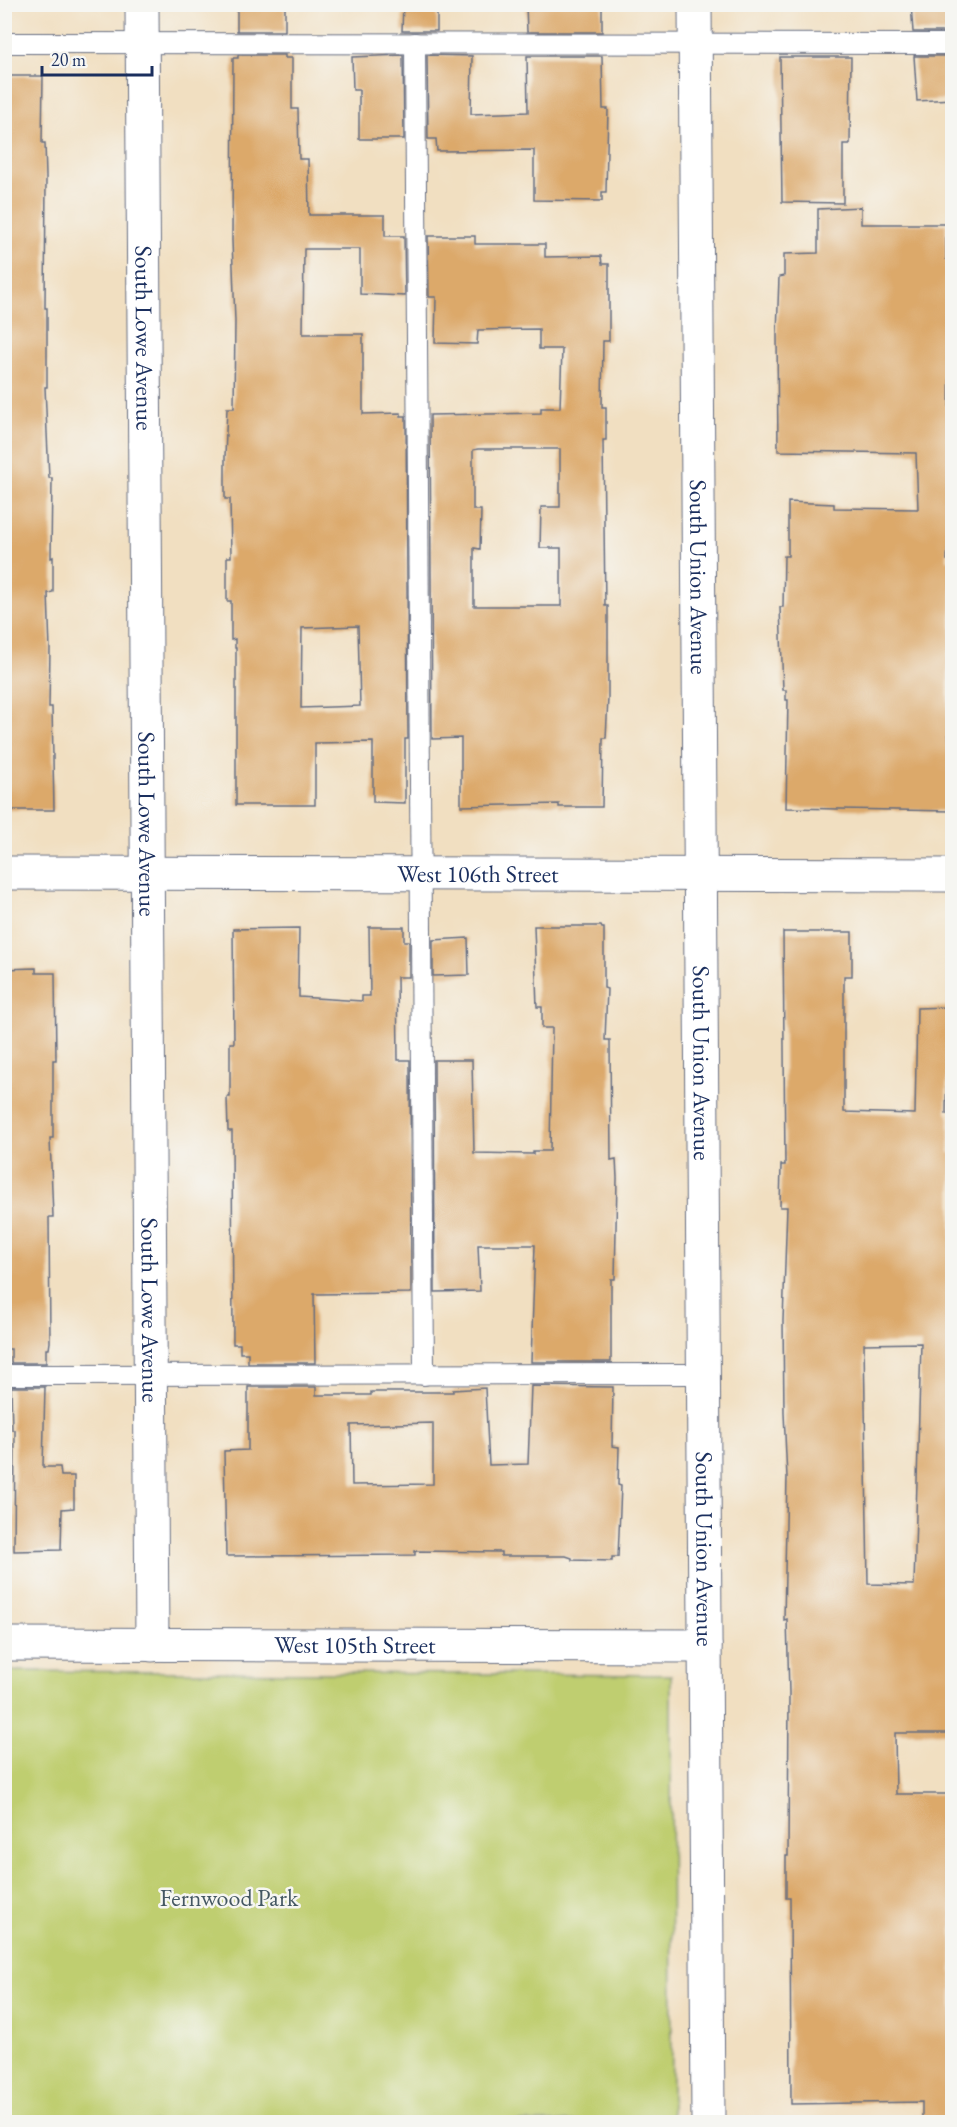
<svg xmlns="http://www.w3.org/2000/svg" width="957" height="2127" font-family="'EB Garamond',serif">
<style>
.green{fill:#bfce70;stroke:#6d7e67;stroke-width:1.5}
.building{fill:#dca96b;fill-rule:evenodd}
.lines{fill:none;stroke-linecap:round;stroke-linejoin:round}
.lane-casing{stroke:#666d81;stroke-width:22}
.street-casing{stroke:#666d81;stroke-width:35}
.lane{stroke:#fff;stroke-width:20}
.street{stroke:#fff;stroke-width:33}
.labels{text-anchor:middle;stroke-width:5;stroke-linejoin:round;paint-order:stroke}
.street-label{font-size:24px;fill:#1b2f5e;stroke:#f6f6f2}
.park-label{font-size:24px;fill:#445762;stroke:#f6f6f2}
</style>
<rect width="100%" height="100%" fill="#f6f6f2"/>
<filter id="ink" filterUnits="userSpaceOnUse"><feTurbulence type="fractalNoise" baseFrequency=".0167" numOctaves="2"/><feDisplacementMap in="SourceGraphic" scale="12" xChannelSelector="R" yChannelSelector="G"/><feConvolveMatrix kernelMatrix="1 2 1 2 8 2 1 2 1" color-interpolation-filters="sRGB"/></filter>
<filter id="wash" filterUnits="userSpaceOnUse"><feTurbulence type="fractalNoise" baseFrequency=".008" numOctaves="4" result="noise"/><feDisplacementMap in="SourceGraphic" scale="24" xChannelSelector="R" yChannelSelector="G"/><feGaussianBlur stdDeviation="1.35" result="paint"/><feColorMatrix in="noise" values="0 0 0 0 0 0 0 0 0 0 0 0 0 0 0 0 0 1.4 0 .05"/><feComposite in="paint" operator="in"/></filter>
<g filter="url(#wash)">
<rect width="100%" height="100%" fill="#f1dfc1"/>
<path class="green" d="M 5,1671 L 671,1675 L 672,2122 L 5,2122 Z"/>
<g id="blocks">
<g class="building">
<rect x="237" y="4" width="48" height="27"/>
<path d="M 403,4 L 437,4 L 437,31 L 402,31 Z"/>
<path d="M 526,4 L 602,4 L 602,32 L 527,32 Z"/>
<path d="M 911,4 L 946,4 L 948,32 L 913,32 Z"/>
<path d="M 238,55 L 285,55 L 285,58 L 292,58 L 292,109 L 298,109 L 299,159 L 308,159 L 309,215 L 385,215 L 385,236 L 404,236 L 405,296 L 360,294 L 360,249 L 304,249 L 303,334 L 363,334 L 363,414 L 401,413 L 401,416 L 406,416 L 408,739 L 405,739 L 405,803 L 373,802 L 373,742 L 315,743 L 315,805 L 236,805 L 236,648 L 235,648 L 235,639 L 231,640 L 231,601 L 227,601 L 227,557 L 231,557 L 230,499 L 225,499 L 225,457 L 227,408 L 234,408 L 235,321 L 232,240 L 233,58 L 238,58 ZM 358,626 L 360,706 L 301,708 L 302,628 Z"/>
<path d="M 403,55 L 404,139 L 359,139 L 359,90 L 353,90 L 352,57 Z"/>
<path d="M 427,55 L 472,56 L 471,114 L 528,112 L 527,56 L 602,56 L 603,109 L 608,109 L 606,192 L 602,192 L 602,201 L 534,200 L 534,150 L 437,151 L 436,139 L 428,139 Z"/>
<path d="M 914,56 L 949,56 L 952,99 L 917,101 Z"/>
<path d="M 780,57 L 851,57 L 850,144 L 843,144 L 843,203 L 782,202 Z"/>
<path d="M 4,76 L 43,76 L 42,143 L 45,143 L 46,177 L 45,308 L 47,308 L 47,387 L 45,387 L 49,478 L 52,478 L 51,558 L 53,557 L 53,592 L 48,593 L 50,649 L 49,707 L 52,707 L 54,810 L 4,810 Z"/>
<path d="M 861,207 L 861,224 L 946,224 L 946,259 L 950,259 L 948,318 L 950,318 L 949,429 L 950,463 L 952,463 L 952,500 L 950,500 L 947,560 L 952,560 L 951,651 L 948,651 L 948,726 L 950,768 L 952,768 L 952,811 L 786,808 L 788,700 L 786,700 L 786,690 L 783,690 L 780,607 L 783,607 L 784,556 L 788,556 L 788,502 L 834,504 L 834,508 L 918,509 L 916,453 L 778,451 L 777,334 L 779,277 L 784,276 L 784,254 L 818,253 L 818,209 Z"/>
<path d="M 428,236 L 475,236 L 475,244 L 545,244 L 545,257 L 601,256 L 602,264 L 609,264 L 609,341 L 603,341 L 602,407 L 606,407 L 606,440 L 603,440 L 605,606 L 608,606 L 608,698 L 606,738 L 603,738 L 602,807 L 559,807 L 559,804 L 461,806 L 461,738 L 432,739 L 430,415 L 541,413 L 541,408 L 560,408 L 562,349 L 539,349 L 539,329 L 478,330 L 477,344 L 435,343 L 436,297 L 429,297 ZM 478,449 L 560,449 L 560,507 L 541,507 L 540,548 L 561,548 L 561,606 L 474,606 L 474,548 L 480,549 L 481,510 L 473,510 L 473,450 Z"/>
<path d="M 534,926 L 601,926 L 602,928 L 604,928 L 604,988 L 607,989 L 605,1040 L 610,1040 L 611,1160 L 616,1159 L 617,1178 L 615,1279 L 611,1279 L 611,1362 L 531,1362 L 535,1245 L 478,1245 L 480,1291 L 435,1292 L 434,1060 L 472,1060 L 474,1153 L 533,1154 L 533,1151 L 550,1151 L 552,1028 L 542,1028 L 542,1007 L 537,1007 Z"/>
<path d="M 369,927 L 404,927 L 404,941 L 409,941 L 409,977 L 397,977 L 398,1060 L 410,1060 L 411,1293 L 314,1294 L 315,1363 L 248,1363 L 248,1353 L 240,1353 L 240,1344 L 233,1344 L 232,1131 L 228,1131 L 227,1097 L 230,1097 L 230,1043 L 234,1043 L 233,929 L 299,928 L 298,989 L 299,989 L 299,997 L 362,1001 L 362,996 L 370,996 Z"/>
<path d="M 783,932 L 852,932 L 852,976 L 844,976 L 844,1112 L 915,1114 L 917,1008 L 948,1007 L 946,1114 L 949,1114 L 949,1153 L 952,1153 L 950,1355 L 952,1355 L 952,1733 L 895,1733 L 896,1794 L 952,1794 L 952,2122 L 922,2122 L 922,2102 L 791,2104 L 790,1898 L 786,1898 L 786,1856 L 788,1856 L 789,1693 L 787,1619 L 784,1620 L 787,1477 L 784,1413 L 783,1321 L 787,1207 L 780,1207 L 781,1165 L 785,1165 ZM 921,1343 L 914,1585 L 868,1584 L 864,1344 Z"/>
<path d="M 468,938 L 469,975 L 433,976 L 433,940 Z"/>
<path d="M 36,968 L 36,973 L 55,973 L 56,1060 L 53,1060 L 53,1138 L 50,1138 L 53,1217 L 49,1217 L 50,1342 L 49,1349 L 46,1349 L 46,1363 L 11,1363 L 11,1349 L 4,1349 L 4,969 Z"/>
<path d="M 531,1386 L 613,1387 L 612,1446 L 619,1447 L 618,1485 L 621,1486 L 618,1557 L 612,1557 L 612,1561 L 572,1560 L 572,1558 L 566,1556 L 501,1556 L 501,1552 L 415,1551 L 415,1555 L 226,1556 L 224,1451 L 248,1450 L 248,1387 L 316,1387 L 316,1395 L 371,1395 L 371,1392 L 453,1392 L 453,1390 L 485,1388 L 489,1465 L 528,1464 ZM 433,1423 L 433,1484 L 352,1485 L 351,1425 Z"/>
<path d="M 11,1387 L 45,1387 L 43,1467 L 60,1467 L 61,1476 L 74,1476 L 74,1508 L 62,1509 L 61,1550 L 14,1551 L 15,1430 L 12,1430 Z"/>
</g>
</g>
</g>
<g filter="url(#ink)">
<use href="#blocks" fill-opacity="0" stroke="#666d81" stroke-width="1.5"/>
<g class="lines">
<defs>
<g id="lane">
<path d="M 4,43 L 952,44"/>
<path d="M 415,43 L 424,1375"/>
<path d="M 4,1375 L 703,1374"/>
</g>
<g id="street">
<path id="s1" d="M 142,4 L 152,1645"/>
<path id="s2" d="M 695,4 L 708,2122"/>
<path id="s3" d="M 4,873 L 952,875"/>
<path id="s4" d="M 4,1644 L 705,1646"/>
</g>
</defs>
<use href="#lane" class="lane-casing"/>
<use href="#street" class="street-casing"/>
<use href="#lane" class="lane"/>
<use href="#street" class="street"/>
</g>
</g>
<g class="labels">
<g class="street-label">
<text dy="8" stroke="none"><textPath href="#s1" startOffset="334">South Lowe Avenue</textPath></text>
<text dy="8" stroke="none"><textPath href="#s2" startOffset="573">South Union Avenue</textPath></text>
<text dy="8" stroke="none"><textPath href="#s1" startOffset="820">South Lowe Avenue</textPath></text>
<text dy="8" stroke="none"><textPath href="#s3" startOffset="474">West 106th Street</textPath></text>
<text dy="8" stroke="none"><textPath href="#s2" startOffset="1059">South Union Avenue</textPath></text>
<text dy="8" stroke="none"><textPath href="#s1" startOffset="1306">South Lowe Avenue</textPath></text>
<text dy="8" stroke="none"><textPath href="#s2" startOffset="1545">South Union Avenue</textPath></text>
<text dy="8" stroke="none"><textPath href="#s4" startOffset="351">West 105th Street</textPath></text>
</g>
<g class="park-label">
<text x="229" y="1906">Fernwood Park</text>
</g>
</g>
<rect width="957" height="2127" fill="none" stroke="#f6f6f2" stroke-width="24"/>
<path d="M42 66v9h110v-9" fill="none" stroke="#1b2f5e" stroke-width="3"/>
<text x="51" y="66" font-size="18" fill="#1b2f5e" stroke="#f6f6f2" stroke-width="4.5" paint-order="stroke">20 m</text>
</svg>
